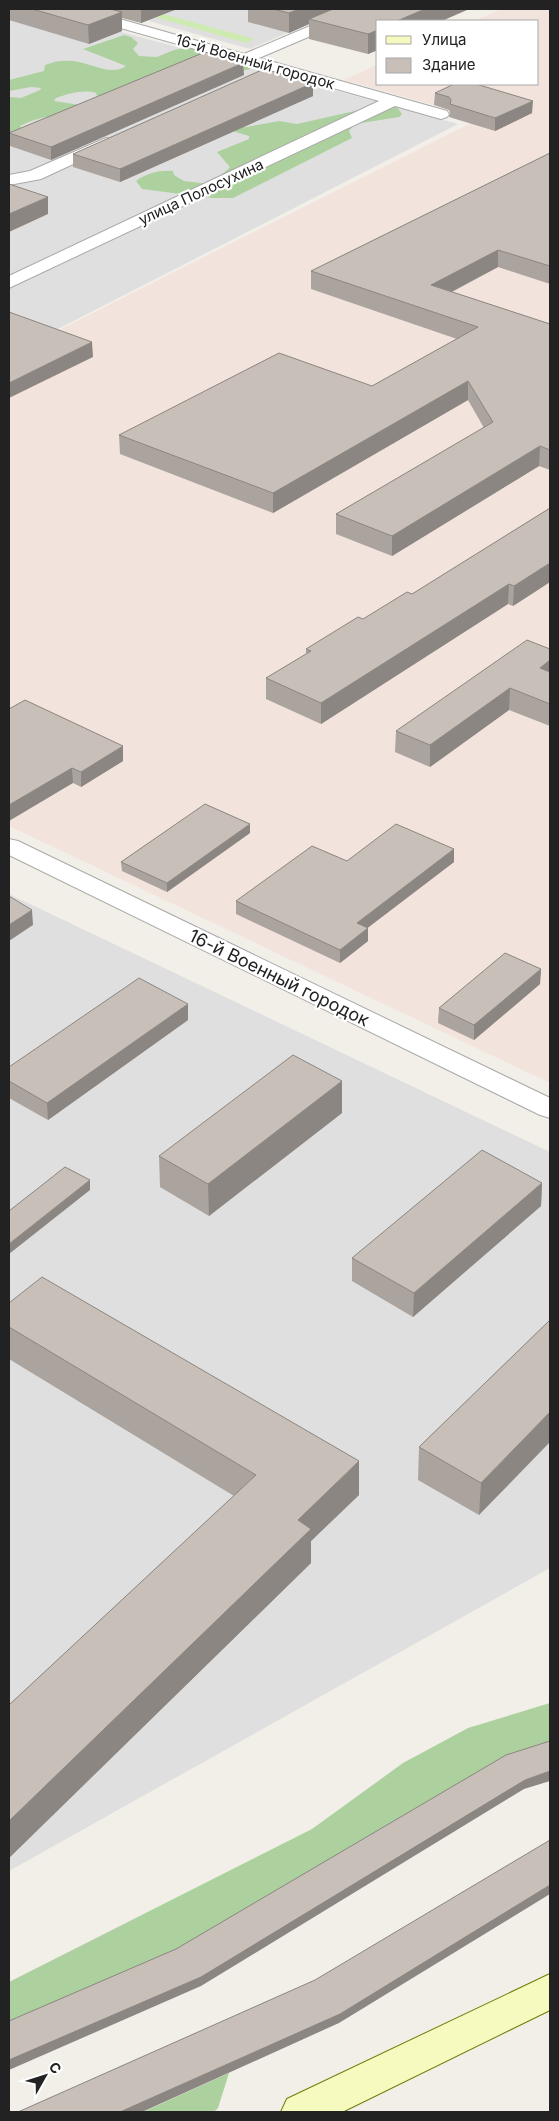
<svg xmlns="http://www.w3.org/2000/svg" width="559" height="2121" font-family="Inter,sans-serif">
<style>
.residential{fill:#e0dfdf}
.military{fill:#f3e3dd}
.grass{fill:#cdebb0}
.forest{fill:#add19e}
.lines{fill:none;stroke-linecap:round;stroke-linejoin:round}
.street-casing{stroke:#a9a9a9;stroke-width:2}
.secondary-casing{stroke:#707d05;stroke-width:2}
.street{fill:#fff;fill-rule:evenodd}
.secondary{fill:#f7fabf;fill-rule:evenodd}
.wall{fill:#aba49e}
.shaded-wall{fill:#8b8681}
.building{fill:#c7bfb8;stroke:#8b8681}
.labels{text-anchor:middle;stroke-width:4.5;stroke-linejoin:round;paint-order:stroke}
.far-street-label{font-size:15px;fill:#222;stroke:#fff}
.street-label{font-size:18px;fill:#222;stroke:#fff}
</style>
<rect width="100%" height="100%" fill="#f2efe9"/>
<g class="residential">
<path d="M 9,9 L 38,9 L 458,124 L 9,354 Z"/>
<path d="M 116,9 L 342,9 L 250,49 L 113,11 Z"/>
<path d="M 9,894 L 550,1152 L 550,1568 L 9,1871 Z"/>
</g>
<path class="military" d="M 502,9 L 550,9 L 550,1083 L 9,826 L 9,355 L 481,118 L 344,80 L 378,64 L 378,84 L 538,84 L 538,21 L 474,21 Z"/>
<path class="grass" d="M 127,9 L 144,9 L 255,39 L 246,43 Z"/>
<g class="forest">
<path d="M 124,35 L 131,37 L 138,43 L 133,49 L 139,56 L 157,57 L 174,50 L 191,47 L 231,57 L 249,65 L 251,69 L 100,103 L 96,93 C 83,89 68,94 56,98 L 54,101 L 80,105 L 79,112 C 60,115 38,116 20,126 L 25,133 L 9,141 L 9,97 L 21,98 L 40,90 L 41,88 L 31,87 L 9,91 L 9,80 L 44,71 L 45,65 C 55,61 62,60 72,61 C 89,62 112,77 126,66 L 83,49 Z"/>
<path d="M 381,105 L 397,107 L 402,114 L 399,117 L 355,124 L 349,131 L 352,138 L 233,198 L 212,198 L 142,189 L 136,181 C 146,173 161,170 173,171 L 174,175 L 184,181 L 210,184 C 215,179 228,170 230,167 L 217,152 L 249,139 L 249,136 L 209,124 L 208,117 L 246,127 L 279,121 L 297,124 Z"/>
<path d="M 550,1703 L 550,1750 L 176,1959 L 9,2031 L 9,1982 L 312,1829 L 403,1763 L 468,1728 Z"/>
<path d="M 229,2073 L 218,2108 L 214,2112 L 143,2112 Z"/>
</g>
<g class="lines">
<defs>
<g id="street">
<path d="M 62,9 L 84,9 L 244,54 L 350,9 L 369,9 L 367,12 L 259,58 L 447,111 L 449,114 L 447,117 L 441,119 L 395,106 L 9,288 L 9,276 L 379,101 L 64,12 Z"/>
<path d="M 106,138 L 112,140 L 114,143 L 112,146 L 41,179 L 9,185 L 9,175 L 30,171 Z"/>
<path d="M 9,839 L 18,841 L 550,1098 L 550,1118 L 540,1115 L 9,855 Z"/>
</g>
<path id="secondary" d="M 550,1974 L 550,2010 L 342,2112 L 281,2112 L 287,2099 Z"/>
</defs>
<use href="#street" class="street-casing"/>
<use href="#secondary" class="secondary-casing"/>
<use href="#street" class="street"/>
<use href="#secondary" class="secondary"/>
</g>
<g class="wall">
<path d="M 9,9 L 177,9 L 141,23 L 122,18 L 122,31 L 89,44 L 9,20 Z"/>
<path d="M 248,9 L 469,9 L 368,54 L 309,39 L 309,24 L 289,33 L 248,22 Z"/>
<path d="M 244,75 L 51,160 L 10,146 L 9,133 Z"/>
<path d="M 313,83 L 313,96 L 120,182 L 73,167 L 73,154 Z"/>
<path d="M 435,93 L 532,113 L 495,131 L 449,117 L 450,112 L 449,110 L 434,105 Z"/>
<path d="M 550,153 L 550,284 L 498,267 L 452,292 L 550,324 L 550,470 L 539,466 L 392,556 L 336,534 L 336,514 L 484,428 L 468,400 L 273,513 L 120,454 L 119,435 L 372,386 L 457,339 L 311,289 L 311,271 Z"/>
<path d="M 550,508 L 550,582 L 513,606 L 508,604 L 321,724 L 266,699 L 266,678 L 306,654 L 306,649 L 412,594 Z"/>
<path d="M 550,649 L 550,726 L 509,710 L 430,767 L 395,752 L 396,731 Z"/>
<path d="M 9,709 L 123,761 L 81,787 L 73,783 Z"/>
<path d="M 250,833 L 167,892 L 122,871 L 121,862 Z"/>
<path d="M 454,849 L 454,862 L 367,928 L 368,928 L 368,941 L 340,963 L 236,914 L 236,901 L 347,861 Z"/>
<path d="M 541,969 L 540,984 L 474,1040 L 438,1023 L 439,1008 Z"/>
<path d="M 188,1020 L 48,1120 L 9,1098 L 9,1067 Z"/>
<path d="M 342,1113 L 209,1216 L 160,1187 L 159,1156 Z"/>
<path d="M 542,1183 L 541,1206 L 413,1317 L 352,1281 L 352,1258 Z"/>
<path d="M 9,1303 L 359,1495 L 311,1541 L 311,1563 L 9,1858 L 9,1705 L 234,1496 L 9,1359 Z"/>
<path d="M 550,1320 L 479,1515 L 418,1480 L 419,1447 Z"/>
</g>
<g class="shaded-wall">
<path d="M 141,9 L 177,9 L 141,23 Z"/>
<path d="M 299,9 L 346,9 L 309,19 L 309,24 L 289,33 L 289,13 Z"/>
<path d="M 425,9 L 469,9 L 441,21 L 397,21 Z"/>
<path d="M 122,12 L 122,31 L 89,44 L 88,25 Z"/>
<path d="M 378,30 L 378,50 L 368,54 L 368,34 Z"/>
<path d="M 243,63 L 244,75 L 51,160 L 51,147 Z"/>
<path d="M 313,83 L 313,96 L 120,182 L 120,169 Z"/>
<path d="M 533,101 L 532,113 L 495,131 L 495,118 Z"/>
<path d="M 48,197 L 48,214 L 9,232 L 9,214 Z"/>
<path d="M 498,250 L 498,267 L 430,303 L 431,285 Z"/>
<path d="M 92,342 L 93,357 L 9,398 L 9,383 Z"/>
<path d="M 468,381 L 468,400 L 273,513 L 273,493 Z"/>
<path d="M 540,446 L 539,466 L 392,556 L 392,536 Z"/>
<path d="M 550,563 L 550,582 L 513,606 L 514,586 Z"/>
<path d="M 509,584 L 508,604 L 321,724 L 321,703 Z"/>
<path d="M 550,660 L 550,680 L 540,668 Z"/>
<path d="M 510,688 L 509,710 L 430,767 L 430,745 Z"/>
<path d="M 123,746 L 123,761 L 81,787 L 81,772 Z"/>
<path d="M 72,768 L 73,783 L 9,821 L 9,805 Z"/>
<path d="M 250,824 L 250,833 L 167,892 L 167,883 Z"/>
<path d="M 454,849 L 454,862 L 357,936 L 357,923 Z"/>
<path d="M 32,910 L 33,925 L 9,941 L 9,925 Z"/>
<path d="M 368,928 L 368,941 L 340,963 L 340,950 Z"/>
<path d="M 541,969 L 540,984 L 474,1040 L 474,1025 Z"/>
<path d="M 188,1004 L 188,1020 L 48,1120 L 47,1103 Z"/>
<path d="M 342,1081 L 342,1113 L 209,1216 L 208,1184 Z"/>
<path d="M 90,1180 L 90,1190 L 9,1254 L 9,1244 Z"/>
<path d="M 542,1183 L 541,1206 L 413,1317 L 414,1293 Z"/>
<path d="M 550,1412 L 550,1442 L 479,1515 L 481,1483 Z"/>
<path d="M 359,1461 L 359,1495 L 311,1541 L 311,1563 L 9,1858 L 9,1821 L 298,1520 Z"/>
<path d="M 550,1771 L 550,1781 L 524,1789 L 201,1986 L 9,2070 L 9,2060 L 525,1780 Z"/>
<path d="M 550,1885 L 550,1894 L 339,2023 L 142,2112 L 120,2112 Z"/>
</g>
<g class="building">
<path d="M 32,9 L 110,9 L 122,12 L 88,25 Z"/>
<path d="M 273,9 L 299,9 L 289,13 Z"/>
<path d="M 333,9 L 425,9 L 397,21 L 378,21 L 378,30 L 368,34 L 309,19 Z"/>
<path d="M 205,52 L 243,63 L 51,147 L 9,133 Z"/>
<path d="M 264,69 L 313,83 L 120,169 L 73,154 Z"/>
<path d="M 454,84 L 476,84 L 533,101 L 495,118 L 450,104 L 451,100 L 449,97 L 435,93 Z"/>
<path d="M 550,153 L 550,266 L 498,250 L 431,285 L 550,324 L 550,450 L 540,446 L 392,536 L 336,514 L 493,422 L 468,381 L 273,493 L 119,435 L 279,353 L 372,386 L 478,327 L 311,271 Z"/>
<path d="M 9,184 L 48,197 L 9,214 Z"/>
<path d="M 9,312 L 92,342 L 9,383 Z"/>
<path d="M 550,508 L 550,563 L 514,586 L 509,584 L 321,703 L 266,678 L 311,651 L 306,649 L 358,617 L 363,619 L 407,592 L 412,594 Z"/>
<path d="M 527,640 L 550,649 L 550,660 L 540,668 L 550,672 L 550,704 L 510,688 L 430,745 L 396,731 Z"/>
<path d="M 25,700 L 123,746 L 81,772 L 72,768 L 9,805 L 9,709 Z"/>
<path d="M 205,804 L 250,824 L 167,883 L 121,862 Z"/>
<path d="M 396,824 L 454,849 L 357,923 L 368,928 L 340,950 L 236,901 L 312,846 L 347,861 Z"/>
<path d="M 9,896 L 32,910 L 9,925 Z"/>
<path d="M 505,953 L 541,969 L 474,1025 L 439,1008 Z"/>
<path d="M 139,978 L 188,1004 L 47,1103 L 9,1081 L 9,1067 Z"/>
<path d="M 293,1055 L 342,1081 L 208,1184 L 159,1156 Z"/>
<path d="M 482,1150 L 542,1183 L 414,1293 L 352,1258 Z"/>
<path d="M 65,1167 L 90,1180 L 9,1244 L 9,1211 Z"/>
<path d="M 42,1277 L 359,1461 L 298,1520 L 311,1529 L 9,1821 L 9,1705 L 256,1475 L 9,1327 L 9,1303 Z"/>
<path d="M 550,1320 L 550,1412 L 481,1483 L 419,1447 Z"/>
<path d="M 550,1741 L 550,1771 L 525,1780 L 201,1977 L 9,2060 L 9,2021 L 176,1949 L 506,1755 Z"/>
<path d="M 550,1840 L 550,1885 L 340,2014 L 120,2112 L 18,2112 L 315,1980 Z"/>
</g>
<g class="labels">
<g class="far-street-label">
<text transform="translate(255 62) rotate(16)" y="5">16-й Военный городок</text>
<text transform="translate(201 192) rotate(-25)" y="5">улица Полосухина</text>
</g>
<g class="street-label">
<text transform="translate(279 978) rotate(26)" y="6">16-й Военный городок</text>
</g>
</g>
<rect width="559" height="2121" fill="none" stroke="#222222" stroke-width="20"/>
<rect x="376" y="20" width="162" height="65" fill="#ffffff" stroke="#a7a7a7"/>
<rect x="386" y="36" width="25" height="8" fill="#f7fabf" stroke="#a7a7a7"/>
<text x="422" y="45" font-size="15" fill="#222222">Улица</text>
<rect x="386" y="58" width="25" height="15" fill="#c7bfb8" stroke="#a7a7a7"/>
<text x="422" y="70" font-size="15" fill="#222222">Здание</text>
<g transform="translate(45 2076) rotate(51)" stroke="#ffffff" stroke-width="4" paint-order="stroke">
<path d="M0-4L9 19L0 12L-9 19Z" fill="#222222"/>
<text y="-8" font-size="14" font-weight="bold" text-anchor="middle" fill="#222222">С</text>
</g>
</svg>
